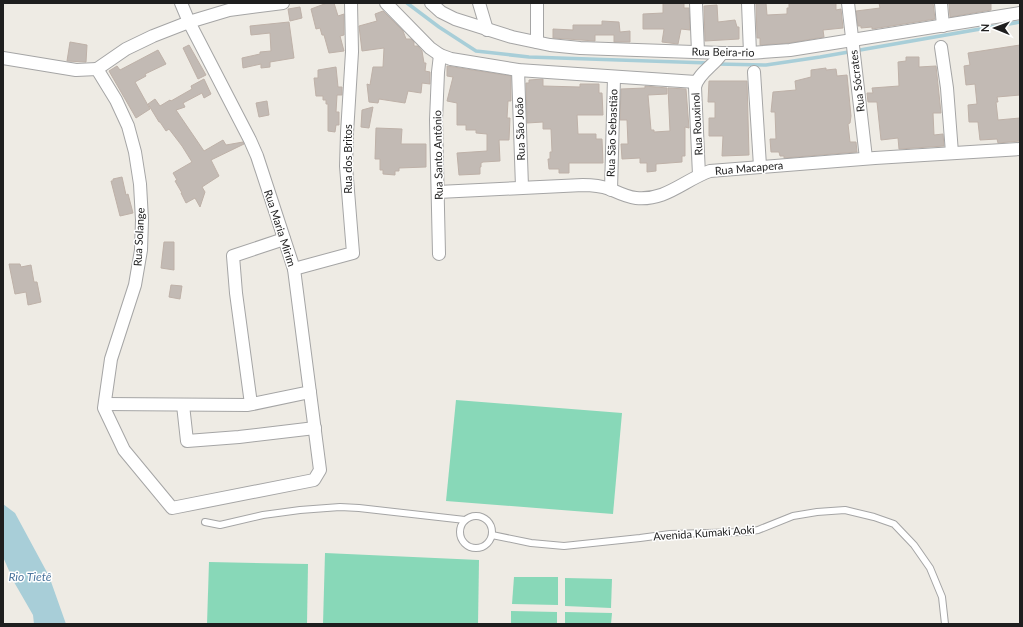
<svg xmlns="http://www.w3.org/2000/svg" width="1023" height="627" font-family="Lato,sans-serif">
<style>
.pitch{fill:#88d8b8}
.water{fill:#a8ced8}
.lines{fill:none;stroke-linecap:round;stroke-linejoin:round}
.stream{stroke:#a8ced8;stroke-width:3.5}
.building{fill:#c2bab4;stroke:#beb1a8}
.lane-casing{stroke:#a5a5a5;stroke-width:8}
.street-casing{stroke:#a5a5a5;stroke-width:14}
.lane{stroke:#fff;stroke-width:6}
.street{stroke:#fff;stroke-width:12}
.labels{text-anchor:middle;stroke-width:3;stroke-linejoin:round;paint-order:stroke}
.street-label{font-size:11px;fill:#1e1e1e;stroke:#fff}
.water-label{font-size:12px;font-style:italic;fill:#4e779f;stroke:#fff}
</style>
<rect width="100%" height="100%" fill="#eeebe4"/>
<g class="pitch">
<path d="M 456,400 L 622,413 L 613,514 L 446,501 Z"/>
<path d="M 325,553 L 479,560 L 478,624 L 323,624 Z"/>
<path d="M 209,562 L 308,564 L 307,624 L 207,624 Z"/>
<path d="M 514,577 L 558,577 L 558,605 L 512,604 Z"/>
<path d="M 565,578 L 612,579 L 611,608 L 565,606 Z"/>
<path d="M 511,611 L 557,612 L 557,624 L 511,624 Z"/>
<path d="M 565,612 L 612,613 L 611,624 L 565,624 Z"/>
</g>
<path class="water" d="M 3,504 L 15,513 L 49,576 L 66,624 L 34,624 L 33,615 L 14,582 L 3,557 Z"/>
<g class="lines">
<g class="stream">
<path d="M 407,3 L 439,27 L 476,51 L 529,57 L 709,63"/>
<path d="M 717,64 L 766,65 L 820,57 L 1020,22"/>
</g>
</g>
<g class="building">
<path d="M 327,3 L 334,3 L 338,16 L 344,14 L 344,35 L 340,36 L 344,51 L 329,53 L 324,35 L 322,35 L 320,28 L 316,29 L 311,9 Z"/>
<path d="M 663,3 L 684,3 L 684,8 L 689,8 L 690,30 L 681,29 L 678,44 L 662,42 L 664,29 L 643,29 L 643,14 L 663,13 Z"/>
<path d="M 756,3 L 766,3 L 767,15 L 787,14 L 787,8 L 789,8 L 789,3 L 836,3 L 836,10 L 841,9 L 843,28 L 823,30 L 824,37 L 789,43 L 760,45 L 760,38 L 757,38 Z"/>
<path d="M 879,3 L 933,3 L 935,19 L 872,29 L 872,27 L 861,28 L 861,26 L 858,26 L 856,11 L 880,8 Z"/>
<path d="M 949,3 L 991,3 L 991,10 L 950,17 Z"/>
<path d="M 717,5 L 718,22 L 735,20 L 737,27 L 739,27 L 739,39 L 705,41 L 704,6 Z"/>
<path d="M 300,7 L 302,18 L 290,21 L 288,9 Z"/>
<path d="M 383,11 L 403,31 L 406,39 L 411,39 L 414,42 L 414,46 L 418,46 L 422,51 L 424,63 L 426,63 L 425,71 L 430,72 L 430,84 L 422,83 L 421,93 L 408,91 L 405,103 L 379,99 L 378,103 L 369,102 L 367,84 L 370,85 L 373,67 L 383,67 L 384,48 L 362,51 L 359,26 L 377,21 L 375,14 Z"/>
<path d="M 602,21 L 619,22 L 620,32 L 630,31 L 630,42 L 614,42 L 614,35 L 595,35 L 595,41 L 553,38 L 553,29 L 573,30 L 573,25 L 602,25 Z"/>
<path d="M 289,22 L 294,58 L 270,62 L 270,67 L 261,68 L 261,64 L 243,68 L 242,58 L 260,54 L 260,52 L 271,51 L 270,33 L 251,35 L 250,26 Z"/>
<path d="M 70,42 L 87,45 L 86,62 L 67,61 Z"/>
<path d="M 189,45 L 206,75 L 198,79 L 183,48 Z"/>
<path d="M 1020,45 L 1020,95 L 997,97 L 998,102 L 996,102 L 998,120 L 1020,118 L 1020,141 L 998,143 L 997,139 L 980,140 L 978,122 L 969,122 L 968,105 L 977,104 L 975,84 L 966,85 L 964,66 L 970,65 L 968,53 Z"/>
<path d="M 158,50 L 166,64 L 145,74 L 146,76 L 135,82 L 150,109 L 136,118 L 109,71 L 117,66 L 120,70 Z"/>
<path d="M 906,57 L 919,57 L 919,67 L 936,66 L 941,113 L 933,113 L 934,135 L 943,134 L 944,146 L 899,149 L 898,138 L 881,140 L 877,102 L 868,102 L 867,93 L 873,93 L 872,88 L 899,86 L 898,62 L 906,61 Z"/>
<path d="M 447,66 L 511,76 L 511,101 L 508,101 L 507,118 L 510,118 L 509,140 L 499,140 L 500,161 L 483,162 L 481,163 L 481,167 L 480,167 L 480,174 L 459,175 L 457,153 L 487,151 L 487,134 L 476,133 L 476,130 L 466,130 L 466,125 L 457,125 L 457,103 L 447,101 L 453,77 L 447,76 Z"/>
<path d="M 336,67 L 338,87 L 342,87 L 342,95 L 337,95 L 336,112 L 339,112 L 339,125 L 336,125 L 335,132 L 328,131 L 328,104 L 326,104 L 326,100 L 323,100 L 323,96 L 316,96 L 314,78 L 318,78 L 318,70 Z"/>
<path d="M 826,68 L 826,70 L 836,69 L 837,76 L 847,75 L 851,116 L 850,123 L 848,124 L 850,142 L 856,142 L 857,152 L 784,158 L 784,156 L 780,156 L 779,152 L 771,152 L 770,139 L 776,139 L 775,112 L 771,112 L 773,92 L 796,90 L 795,81 L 811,77 L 811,70 Z"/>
<path d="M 204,79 L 211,94 L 204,98 L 202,93 L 183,103 L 185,107 L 176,110 L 204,151 L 223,140 L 226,145 L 243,142 L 244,144 L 211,160 L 219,176 L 202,187 L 205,192 L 200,207 L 195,198 L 186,203 L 181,193 L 182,193 L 175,181 L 177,180 L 173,173 L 192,162 L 182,146 L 169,129 L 166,131 L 160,122 L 159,122 L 148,104 L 155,99 L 160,106 L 170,100 L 171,101 L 192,89 L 191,86 Z"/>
<path d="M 543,79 L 543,86 L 580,87 L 580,84 L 599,84 L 599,93 L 602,93 L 603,115 L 577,115 L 578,134 L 596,134 L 596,139 L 602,139 L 603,163 L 569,163 L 569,173 L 559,173 L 559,169 L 549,169 L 548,159 L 550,159 L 550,152 L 552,152 L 551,129 L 543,129 L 543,122 L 527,123 L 526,83 L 529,83 L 529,80 Z"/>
<path d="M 709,81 L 747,81 L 749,155 L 722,156 L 723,136 L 709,136 L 709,118 L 715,118 L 715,102 L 708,102 Z"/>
<path d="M 645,86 L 667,88 L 667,94 L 648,95 L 651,130 L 654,130 L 654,132 L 670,131 L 668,88 L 686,89 L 689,128 L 685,127 L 685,156 L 682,156 L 682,162 L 656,164 L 656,171 L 647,172 L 647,163 L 640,163 L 640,158 L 622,159 L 621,144 L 628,144 L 627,120 L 620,120 L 621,89 L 645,88 Z"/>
<path d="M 267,101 L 269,115 L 259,117 L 256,103 Z"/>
<path d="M 373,107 L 369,128 L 361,127 L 362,110 Z"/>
<path d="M 376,128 L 402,129 L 401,144 L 426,144 L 426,167 L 399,168 L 399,171 L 395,171 L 395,175 L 383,174 L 383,170 L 380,170 L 380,159 L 375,159 Z"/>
<path d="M 122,177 L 126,195 L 128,194 L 133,213 L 120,216 L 111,181 L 113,181 L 113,179 Z"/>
<path d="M 164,242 L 174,242 L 174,270 L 161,268 Z"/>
<path d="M 9,264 L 20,264 L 21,267 L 31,265 L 34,282 L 37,282 L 41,302 L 28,305 L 26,292 L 15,294 Z"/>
<path d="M 171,285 L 182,286 L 180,299 L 169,297 Z"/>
</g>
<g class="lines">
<defs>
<g id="lane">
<circle cx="476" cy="532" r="16"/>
<path d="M 205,522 L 220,525 L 263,515 L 300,510 L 340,507 L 359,508 L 465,520"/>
<path d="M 492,535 L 531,543 L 564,546 L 640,538 L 670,534 L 744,532 L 758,530 L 793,516 L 817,512 L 845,510 L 874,517 L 894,524 L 914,545 L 930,568 L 942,597 L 945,624"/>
</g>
<g id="street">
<path d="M 386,3 L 430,48 L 440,55 L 451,59 L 518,70 L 696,82"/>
<path d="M 431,3 L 441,12 L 455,19 L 512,37 L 550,45 L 580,48 L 722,53 L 750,53 L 790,50 L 1020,13"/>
<path d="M 479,3 L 487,30"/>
<path d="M 537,3 L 537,42"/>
<path d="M 696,3 L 698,52"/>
<path d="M 748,3 L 750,53"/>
<path d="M 848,3 L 866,158"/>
<path d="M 941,3 L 943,26"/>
<path d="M 941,47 L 947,88 L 952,153"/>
<path d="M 3,58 L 76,70 L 97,69 L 116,100 L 128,126 L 135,152 L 140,184 L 142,220 L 141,250 L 135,285 L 111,359 L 104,408 L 124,450 L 172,508 L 314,480 L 320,470 L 294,269 L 257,156 L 250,140 L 189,22 L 181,3"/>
<path d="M 97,69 L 126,49 L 153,36 L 189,22 L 229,10 L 283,3"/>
<path d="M 518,70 L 522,187"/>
<path d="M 754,72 L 760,166"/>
<path d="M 699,175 L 695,87 C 698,73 715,65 722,53"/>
<path d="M 611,190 L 614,77"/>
<path d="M 438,192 L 583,185 C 592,185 601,186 610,189 C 619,193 627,197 636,198 C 666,201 684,180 710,171 L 875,158 L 1020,149"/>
<path d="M 439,254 L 436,120 L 438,72 L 440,55"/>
<path d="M 294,269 L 353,253 L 346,166 L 347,133 L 352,52 L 351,3"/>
<path d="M 105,404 L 248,405 L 310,392"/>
<path d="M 251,404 L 236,293 L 233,256 L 284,239"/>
<path d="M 183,405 L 187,441 L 239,437 L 315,428"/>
</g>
</defs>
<use href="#lane" class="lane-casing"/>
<use href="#street" class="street-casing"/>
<use href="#lane" class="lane"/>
<use href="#street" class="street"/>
</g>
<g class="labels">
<g class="street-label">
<text transform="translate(723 52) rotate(1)" y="4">Rua Beira-rio</text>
<text transform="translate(857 81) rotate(-97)" y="4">Rua Sócrates</text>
<text transform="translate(697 124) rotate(-93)" y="4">Rua Rouxinol</text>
<text transform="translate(520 129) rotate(-92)" y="4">Rua São João</text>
<text transform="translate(612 133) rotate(-88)" y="4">Rua São Sebastião</text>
<text transform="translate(438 155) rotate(-91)" y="4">Rua Santo Antônio</text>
<text transform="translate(348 159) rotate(-90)" y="4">Rua dos Britos</text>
<text transform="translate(749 168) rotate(-5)" y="4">Rua Macapera</text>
<text transform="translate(280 228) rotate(72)" y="4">Rua Maria Mirim</text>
<text transform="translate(139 237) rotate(-87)" y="4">Rua Solange</text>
<text transform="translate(704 533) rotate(-4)" y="4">Avenida Kumaki Aoki</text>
</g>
<g class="water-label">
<text x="30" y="581">Rio Tietê</text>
</g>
</g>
<rect width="1023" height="627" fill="none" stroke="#1e1e1e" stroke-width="8"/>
<g transform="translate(995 28) rotate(271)" stroke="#ffffff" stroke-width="3" paint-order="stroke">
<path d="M0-3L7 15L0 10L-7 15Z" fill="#1e1e1e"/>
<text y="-6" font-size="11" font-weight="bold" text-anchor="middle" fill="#1e1e1e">N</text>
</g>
</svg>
